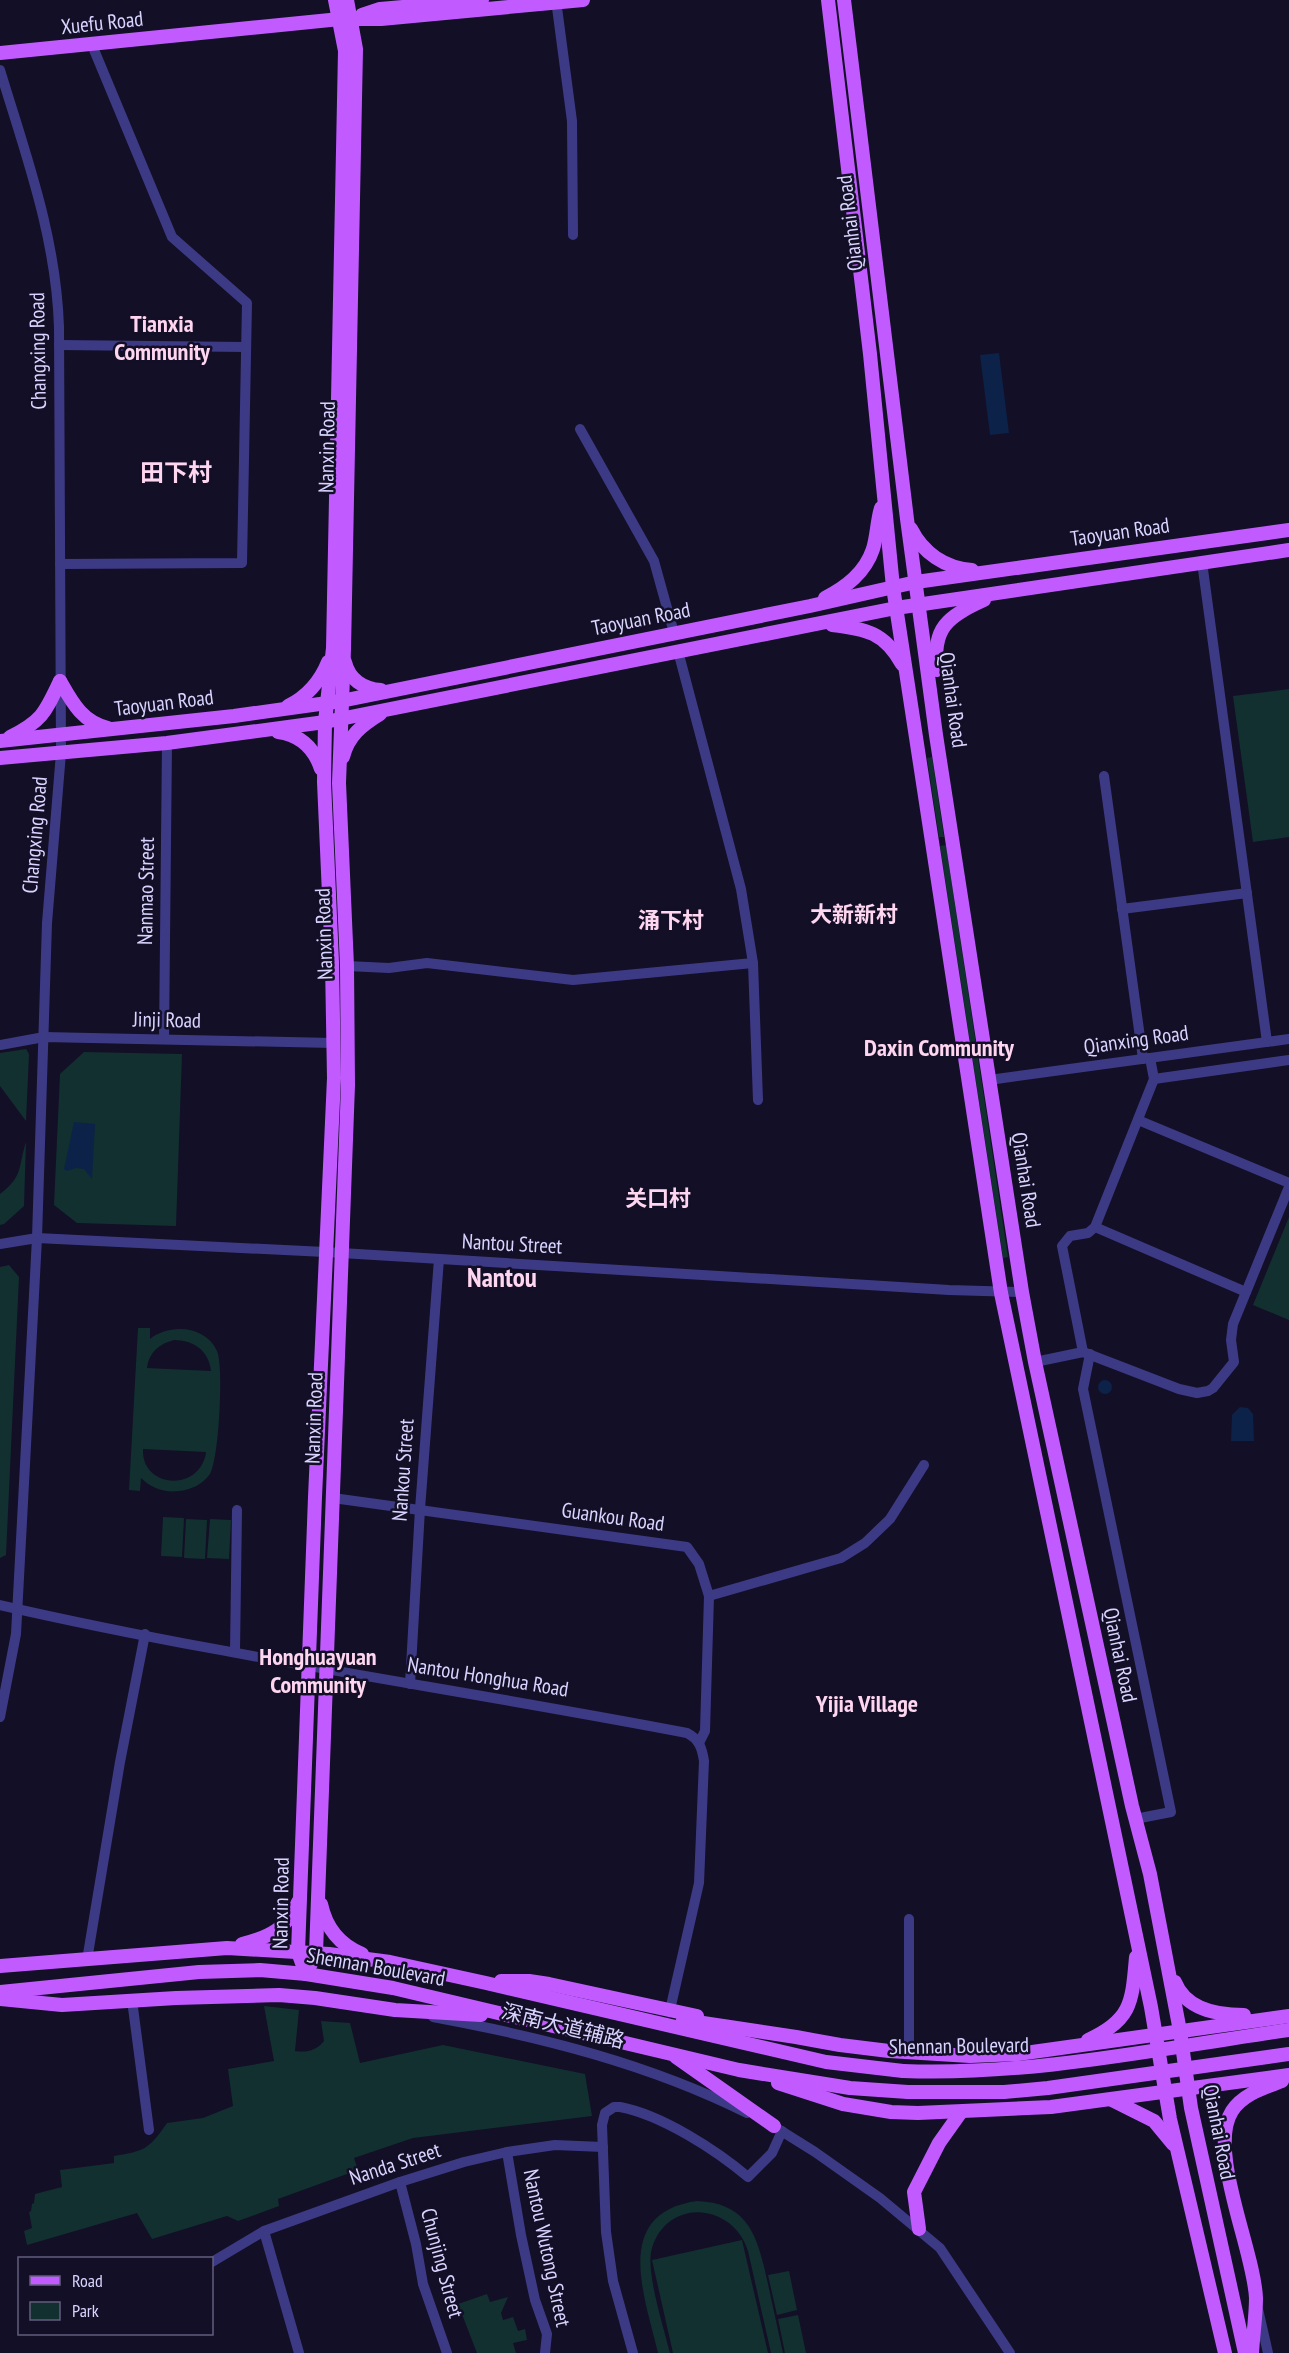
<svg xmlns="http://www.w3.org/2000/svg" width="1289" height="2353" font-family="'PT Sans Narrow','Noto Sans SC',sans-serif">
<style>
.green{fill:#12302f;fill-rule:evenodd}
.water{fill:#0c2248}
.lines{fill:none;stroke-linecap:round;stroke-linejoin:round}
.minor{stroke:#3d3a85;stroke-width:10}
.major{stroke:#c25bff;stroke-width:14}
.major-bridge{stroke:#c25bff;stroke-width:14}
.labels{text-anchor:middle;stroke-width:5;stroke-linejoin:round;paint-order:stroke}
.street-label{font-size:21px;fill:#d9d4ff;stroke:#130f26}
.neighbourhood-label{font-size:22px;font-weight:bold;fill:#ffd6f0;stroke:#130f26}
.quarter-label{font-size:24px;font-weight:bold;fill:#ffd6f0;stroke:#130f26}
.district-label{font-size:27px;font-weight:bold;fill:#ffd6f0;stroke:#130f26}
</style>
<rect width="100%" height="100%" fill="#130f26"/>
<g class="green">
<path d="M 1289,689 L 1289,837 L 1253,842 L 1233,696 Z"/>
<path d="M 932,757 L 944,837 L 939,837 L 927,758 Z"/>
<path d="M 946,845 L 1008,1257 L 1003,1258 L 940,846 Z"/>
<path d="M 26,1049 L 29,1054 L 26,1121 L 0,1086 L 0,1053 Z"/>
<path d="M 84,1052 L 182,1054 L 176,1226 L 77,1223 L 54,1205 L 60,1074 Z"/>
<path d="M 26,1142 L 24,1206 L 4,1224 L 0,1225 L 0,1194 C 24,1176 18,1166 26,1142 Z"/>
<path d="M 1289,1217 L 1289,1320 L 1253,1305 Z"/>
<path d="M 9,1265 L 19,1277 L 6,1555 L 0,1558 L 0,1267 Z"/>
<path d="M 138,1328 L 150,1328 L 150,1339 C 170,1323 206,1326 217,1351 C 224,1367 219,1460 210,1474 C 203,1484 191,1490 179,1491 C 165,1493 151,1488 141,1478 L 140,1491 L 129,1490 ZM 174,1340 C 194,1340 209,1351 211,1371 L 147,1368 C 149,1352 159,1344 174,1340 ZM 143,1449 L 206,1452 L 206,1453 C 199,1493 141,1488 143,1449 Z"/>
<path d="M 163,1517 L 184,1518 L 182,1557 L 161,1556 Z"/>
<path d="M 186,1519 L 207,1520 L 205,1559 L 184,1558 Z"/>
<path d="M 210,1519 L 231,1520 L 229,1559 L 207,1558 Z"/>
<path d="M 264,2006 L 299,2010 L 295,2051 C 307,2053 317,2050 324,2041 L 321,2021 L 350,2023 L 360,2063 L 443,2045 L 585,2074 L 592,2116 L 413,2138 L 354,2158 L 358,2170 L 278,2199 L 279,2206 L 238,2221 L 227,2216 L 152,2239 L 137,2213 L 27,2245 L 24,2231 L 32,2228 L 29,2212 L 31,2211 L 32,2204 L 34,2203 L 35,2194 L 62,2187 L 60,2170 L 114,2163 L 114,2156 C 145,2151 149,2149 167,2123 L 203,2118 L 233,2106 L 228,2069 L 274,2061 Z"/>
<path d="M 697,2201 C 751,2203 758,2240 768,2284 C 773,2307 778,2330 783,2353 L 771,2353 L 748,2251 C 733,2203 668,2197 652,2248 C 645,2271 664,2328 670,2353 L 658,2353 C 645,2297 611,2213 697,2201 Z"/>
<path d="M 742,2240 L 768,2353 L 673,2353 L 652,2260 Z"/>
<path d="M 789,2271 L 797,2310 L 777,2315 L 768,2275 Z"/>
<path d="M 487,2294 L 490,2302 L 508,2297 L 501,2313 L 503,2320 L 513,2317 L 518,2331 L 525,2329 L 527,2340 L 513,2343 L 516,2353 L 477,2353 L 458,2304 Z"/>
<path d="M 798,2315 L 806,2353 L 785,2353 L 778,2319 Z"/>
</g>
<g class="water">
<path d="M 999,353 L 1009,433 L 990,435 L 980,355 Z"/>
<path d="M 74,1122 L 95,1124 L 92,1179 L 84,1169 L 76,1168 L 67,1171 L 64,1169 Z"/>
<circle cx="1105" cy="1387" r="7"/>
<path d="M 1240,1407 L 1248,1408 L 1253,1414 L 1254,1441 L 1231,1441 L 1232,1415 Z"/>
</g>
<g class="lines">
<g class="minor">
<path d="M 556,0 L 572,121 L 573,235"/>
<path d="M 0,70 C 26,156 56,236 59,327 L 61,753 L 47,923 L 37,1238 L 16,1634 L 0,1717"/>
<path d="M 59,345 L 246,347"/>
<path d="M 580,429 L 654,561 L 674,633"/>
<path d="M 1202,562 L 1267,1042"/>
<path d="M 60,564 L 242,563 L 247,303 L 172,237 L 92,45"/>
<path d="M 678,651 L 741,889 L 753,963 L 758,1100"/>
<path d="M 1104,776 L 1143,1059"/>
<path d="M 1122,909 L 1247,893"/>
<path d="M 347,966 L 389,968 L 427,963 L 573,980 L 753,963"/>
<path d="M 164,1039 L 167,743"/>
<path d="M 0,1045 L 44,1037 L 333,1043"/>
<path d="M 1154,1079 L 1289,1060"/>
<path d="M 989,1080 L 1289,1039"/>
<path d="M 1138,1120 L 1289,1183"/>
<path d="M 1095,1227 L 1246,1292"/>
<path d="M 0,1244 L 37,1238 L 325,1252 L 949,1290 L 1022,1292"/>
<path d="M 1083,1352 L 1062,1246 L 1070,1236 L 1088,1233 L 1095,1227 L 1154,1079 L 1150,1058"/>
<path d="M 1090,1354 L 1083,1389 L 1171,1812 L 1135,1819"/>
<path d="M 1035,1362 L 1083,1352 L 1179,1389 L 1197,1393 L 1208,1391 L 1213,1388 L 1234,1362 L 1231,1340 L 1233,1324 L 1289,1187"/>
<path d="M 333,1498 L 687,1547 L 699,1564 L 709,1596 L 705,1731 L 699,1743"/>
<path d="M 709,1596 L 841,1558 L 865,1543 L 890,1519 L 924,1465"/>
<path d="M 0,1605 C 227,1657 458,1689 687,1733 C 699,1739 702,1748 704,1761 L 699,1883 L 670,2010"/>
<path d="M 235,1652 L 237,1510"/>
<path d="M 410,1684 L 420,1509 L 439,1259"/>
<path d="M 909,1919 L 909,2053"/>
<path d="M 87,1960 L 120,1762 L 145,1634"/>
<path d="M 132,2000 L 149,2130"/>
<path d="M 433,2017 C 541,2037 649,2064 747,2113"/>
<path d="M 767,2122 L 815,2152 L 880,2198 L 940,2248 L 1010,2353"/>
<path d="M 507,2152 L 521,2235 L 535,2300 L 547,2334 L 545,2353"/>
<path d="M 400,2182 L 416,2244 L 423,2284 L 447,2353"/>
<path d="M 264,2231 L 299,2353"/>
<path d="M 212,2262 L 264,2231 L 400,2182 L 464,2162 L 507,2152 L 555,2145 L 603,2147"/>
<path d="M 1258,2309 L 1268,2353"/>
<path d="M 633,2353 L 613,2281 L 606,2232 L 602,2125 L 605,2113 L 614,2107 L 620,2107 C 662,2115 716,2150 748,2177 L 772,2153 L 782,2131"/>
</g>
<g class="major">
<path d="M 828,0 L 870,354 L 893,587 L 1001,1293 L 1151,2007 L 1170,2119 L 1225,2353"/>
<path d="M 844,0 L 907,519 L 936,735 L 1022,1292 L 1035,1362 L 1132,1806 L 1150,1874 L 1180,2031 L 1191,2108 L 1245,2353"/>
<path d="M 362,15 L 380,9 L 482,0"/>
<path d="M 0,53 L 340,19 L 381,19 L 583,0"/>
<path d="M 911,529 C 923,553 945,568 972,570"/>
<path d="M 825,598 C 846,587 865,573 873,549 C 877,536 877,521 881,508"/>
<path d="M 832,625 C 866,629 884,632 902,664"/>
<path d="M 345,662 C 349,679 363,689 381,690"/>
<path d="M 937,670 C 932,628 947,617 984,600"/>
<path d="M 60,681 C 72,702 82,722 108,728"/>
<path d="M 288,706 C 308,696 320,682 328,662"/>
<path d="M 278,732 C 300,735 314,747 321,769"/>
<path d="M 10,737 C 42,721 45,713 60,681"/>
<path d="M 0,741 L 234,716 L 341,701 L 810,606 L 916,582 L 1289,530"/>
<path d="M 343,757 C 348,736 362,725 380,714"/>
<path d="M 0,758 L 167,743 L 325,722 L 896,608 L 1289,550"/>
<path d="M 321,1904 C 326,1928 340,1945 362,1954"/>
<path d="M 242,1944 C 267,1938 289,1928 298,1902"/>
<path d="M 0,1966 L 227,1948 L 329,1954 L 390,1962 L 486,1983 L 826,2062 L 903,2071"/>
<path d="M 306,1974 L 316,1953 L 348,1085 L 347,966 L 339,783 L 344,649 L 356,49 L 347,0"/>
<path d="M 306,1974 L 298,1952 L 315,1497 L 334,1078 L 332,962 L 324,782 L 325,722 L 333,648 L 345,51 L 335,0"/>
<path d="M 501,1981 L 529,1981 L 549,1984 L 697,2016"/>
<path d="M 1175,1982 C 1186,2010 1217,2015 1244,2015"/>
<path d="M 0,1992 L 199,1972 L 260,1970 L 306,1974 L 393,1988 L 739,2070 L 850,2088 L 908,2092"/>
<path d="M 0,1999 L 62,2005 L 176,1998 L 279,1995 L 315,1998 L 395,2010 L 481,2015"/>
<path d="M 683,2020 L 796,2037 L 840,2045 L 889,2051 L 970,2056 L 1018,2054 L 1289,2016"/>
<path d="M 1088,2040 C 1132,2020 1132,2002 1136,1957"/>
<path d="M 676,2057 L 774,2126"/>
<path d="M 778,2083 L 843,2104 L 891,2112 L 918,2113 L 1051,2107 L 1289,2075"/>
<path d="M 1112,2100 L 1154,2121 L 1173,2144"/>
<path d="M 919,2229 L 914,2192 L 939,2143 L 961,2112"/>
<path d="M 1252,2353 C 1253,2335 1256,2316 1256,2298 C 1254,2250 1207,2150 1232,2111 C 1243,2094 1264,2088 1282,2081"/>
</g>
<g class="major-bridge">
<path d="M 903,2071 C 1032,2076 1162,2048 1289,2030"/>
<path d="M 908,2092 L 1004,2092 L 1048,2088 L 1289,2054"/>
</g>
</g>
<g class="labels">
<g class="street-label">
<text transform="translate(102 23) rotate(-6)" y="7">Xuefu Road</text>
<text transform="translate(850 223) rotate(-97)" y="7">Qianhai Road</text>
<text transform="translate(38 351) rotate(-91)" y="7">Changxing Road</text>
<text transform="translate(327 447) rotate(-89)" y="7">Nanxin Road</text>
<text transform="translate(1120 532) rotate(-8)" y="7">Taoyuan Road</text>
<text transform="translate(641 619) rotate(-11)" y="7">Taoyuan Road</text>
<text transform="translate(953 700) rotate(82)" y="7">Qianhai Road</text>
<text transform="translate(164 703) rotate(-7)" y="7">Taoyuan Road</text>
<text transform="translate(35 835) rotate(-85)" y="7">Changxing Road</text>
<text transform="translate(146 891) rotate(-89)" y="7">Nanmao Street</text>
<text transform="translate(324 934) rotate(-92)" y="7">Nanxin Road</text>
<text transform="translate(167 1020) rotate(1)" y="7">Jinji Road</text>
<text transform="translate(1136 1040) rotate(-8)" y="7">Qianxing Road</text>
<text transform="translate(1026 1180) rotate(81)" y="7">Qianhai Road</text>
<text transform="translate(512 1244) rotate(3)" y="7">Nantou Street</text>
<text transform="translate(314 1418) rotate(-88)" y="7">Nanxin Road</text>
<text transform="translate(403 1470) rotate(-86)" y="7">Nankou Street</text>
<text transform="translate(613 1517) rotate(8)" y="7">Guankou Road</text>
<text transform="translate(1120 1655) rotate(78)" y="7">Qianhai Road</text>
<text transform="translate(488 1677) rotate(9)" y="7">Nantou Honghua Road</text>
<text transform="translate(281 1903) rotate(-89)" y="7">Nanxin Road</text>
<text transform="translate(376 1967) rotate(10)" y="7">Shennan Boulevard</text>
<text transform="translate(563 2026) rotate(14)" y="7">深南大道辅路</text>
<text transform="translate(959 2046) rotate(-1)" y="7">Shennan Boulevard</text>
<text transform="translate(1219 2132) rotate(79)" y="7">Qianhai Road</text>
<text transform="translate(395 2164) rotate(-18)" y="7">Nanda Street</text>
<text transform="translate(547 2248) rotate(78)" y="7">Nantou Wutong Street</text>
<text transform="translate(442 2263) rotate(75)" y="7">Chunjing Street</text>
</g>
<g class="neighbourhood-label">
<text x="854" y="922">大新新村</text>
<text x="671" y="928">涌下村</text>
<text x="658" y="1206">关口村</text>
</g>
<g class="quarter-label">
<text x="162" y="332">Tianxia<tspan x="162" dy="28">Community</tspan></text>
<text x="176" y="481">田下村</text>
<text x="939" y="1056">Daxin Community</text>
<text x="318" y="1665">Honghuayuan<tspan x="318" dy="28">Community</tspan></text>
<text x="867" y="1712">Yijia Village</text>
</g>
<g class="district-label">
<text x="502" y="1287">Nantou</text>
</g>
</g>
<rect x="18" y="2257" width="195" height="78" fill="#130f26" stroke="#625e7d" stroke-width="1.5"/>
<rect x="30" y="2276" width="30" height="9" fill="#c25bff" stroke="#625e7d" stroke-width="1.5"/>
<text x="72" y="2287" font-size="18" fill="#d9d4ff">Road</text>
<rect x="30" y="2302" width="30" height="18" fill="#12302f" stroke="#625e7d" stroke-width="1.5"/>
<text x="72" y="2317" font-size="18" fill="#d9d4ff">Park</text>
</svg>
